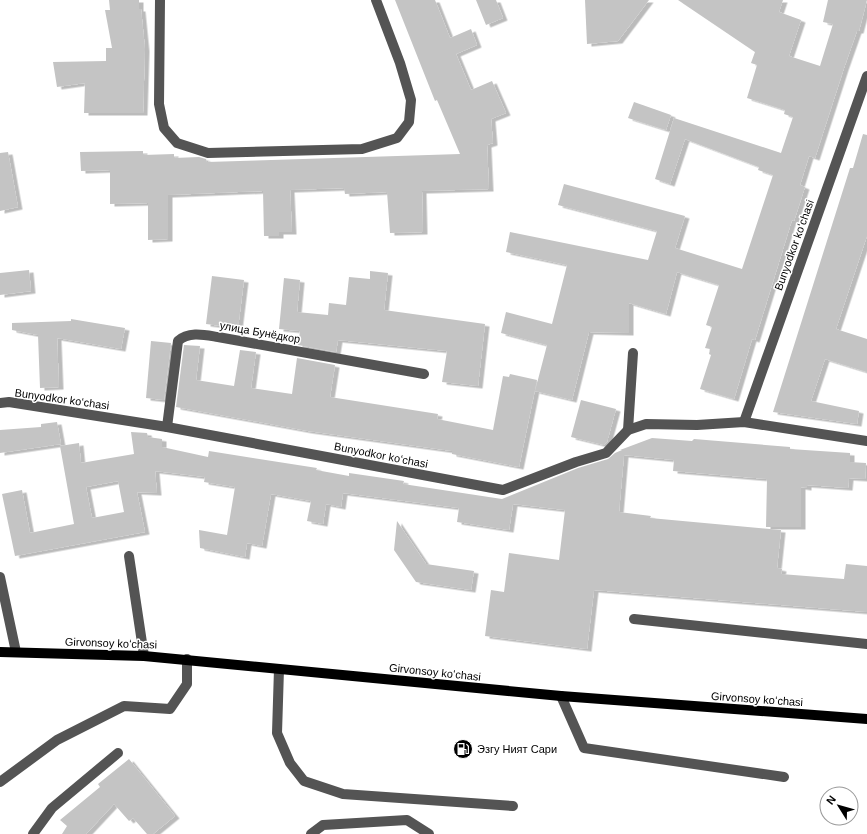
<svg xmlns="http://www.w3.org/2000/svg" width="867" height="834" font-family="Helvetica,sans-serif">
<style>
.building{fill:#c4c4c4;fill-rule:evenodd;filter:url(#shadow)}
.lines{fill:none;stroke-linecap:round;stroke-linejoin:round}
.minor{stroke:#545454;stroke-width:10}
.major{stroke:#000;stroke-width:10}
.labels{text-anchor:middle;stroke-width:3;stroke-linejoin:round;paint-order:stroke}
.street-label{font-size:11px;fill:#000;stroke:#fff}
.poi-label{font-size:11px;fill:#000;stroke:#fff;text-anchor:start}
</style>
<defs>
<filter id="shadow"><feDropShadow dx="4.5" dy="2.5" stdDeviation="0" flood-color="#0004"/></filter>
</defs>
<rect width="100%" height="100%" fill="#fff"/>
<g class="building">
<path d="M 109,0 L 139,0 L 139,9 L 141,9 L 145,49 L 143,113 L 84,113 L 85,83 L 57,87 L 53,62 L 106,61 L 106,48 L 112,48 L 105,10 L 110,10 Z"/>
<path d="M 395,0 L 435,0 L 450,38 L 471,29 L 477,45 L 456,54 L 471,90 L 492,81 L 506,113 L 491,119 L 493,143 L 487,145 L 489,189 L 422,191 L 423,232 L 390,233 L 387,192 L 345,194 L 344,188 L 290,190 L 292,232 L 279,232 L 279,236 L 264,236 L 263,191 L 168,195 L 168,239 L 148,240 L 148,203 L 110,204 L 110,170 L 81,171 L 80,152 L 143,151 L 143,155 L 174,154 L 174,158 L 199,157 L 206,159 L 207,162 L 460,154 L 437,100 L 435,101 Z"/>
<path d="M 476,0 L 496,0 L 503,18 L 486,25 Z"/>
<path d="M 585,0 L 649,0 L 618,41 L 587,44 Z"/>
<path d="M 678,0 L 783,0 L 779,12 L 801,20 L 789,56 L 820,66 L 833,24 L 823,22 L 828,0 L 867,0 L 859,31 L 857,31 L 844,68 L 815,158 L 809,156 L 800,185 L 805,187 L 794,221 L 792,220 L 755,340 L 752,339 L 734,399 L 700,389 L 711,355 L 709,354 L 710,349 L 705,348 L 712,327 L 706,325 L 719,285 L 677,272 L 666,314 L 629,303 L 629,333 L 589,332 L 572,400 L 535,391 L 547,345 L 501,333 L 506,312 L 552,324 L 567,265 L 506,252 L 510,232 L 648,260 L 657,231 L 558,205 L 564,184 L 685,216 L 675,248 L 742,269 L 773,175 L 758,170 L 759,167 L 685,139 L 670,184 L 655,179 L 674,118 L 781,153 L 793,117 L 784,114 L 785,110 L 747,98 L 757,65 L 751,63 L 755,52 Z"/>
<path d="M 634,102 L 671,115 L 666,130 L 628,118 Z"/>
<path d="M 863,134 L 867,135 L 867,236 L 836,329 L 867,339 L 867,372 L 825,359 L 811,401 L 859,411 L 857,424 L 773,412 L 850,168 L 853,168 Z"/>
<path d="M 8,152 L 18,207 L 0,211 L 0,153 Z"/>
<path d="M 29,270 L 31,291 L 0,295 L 0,273 Z"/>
<path d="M 370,271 L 388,273 L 384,310 L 485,324 L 478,386 L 442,382 L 447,351 L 338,340 L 336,352 L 298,345 L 300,331 L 279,329 L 284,278 L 300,280 L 297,312 L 328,315 L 329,303 L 346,305 L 349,277 L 370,279 Z"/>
<path d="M 212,276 L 244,280 L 238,328 L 206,324 Z"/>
<path d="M 71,319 L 125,328 L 121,349 L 57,338 L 59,387 L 40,388 L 38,335 L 12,330 L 12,323 L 71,321 Z"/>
<path d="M 151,341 L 171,343 L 164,400 L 146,398 Z"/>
<path d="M 184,345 L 200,346 L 196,380 L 234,386 L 240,350 L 256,352 L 251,388 L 292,394 L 297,358 L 335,365 L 330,397 L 438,414 L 437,419 L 493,430 L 503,376 L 509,377 L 510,374 L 537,380 L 519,467 L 452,454 L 452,451 L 308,431 L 176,407 Z"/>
<path d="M 581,400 L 616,409 L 607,442 L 604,445 L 571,437 Z"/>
<path d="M 57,422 L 61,444 L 0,453 L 0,430 L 41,427 L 41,424 Z"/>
<path d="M 131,432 L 147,433 L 148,437 L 162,439 L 162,447 L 208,457 L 209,451 L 317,468 L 316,470 L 349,476 L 349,473 L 404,481 L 403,484 L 502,499 L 578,468 L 608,459 L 615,453 L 622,450 L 620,450 L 652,438 L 692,441 L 694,439 L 790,447 L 790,449 L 850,453 L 850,462 L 866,463 L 865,479 L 849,478 L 848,488 L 807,485 L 807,488 L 801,487 L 801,527 L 766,527 L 767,479 L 673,471 L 674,460 L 624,455 L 619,512 L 651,516 L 650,518 L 781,530 L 777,568 L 782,569 L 781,574 L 844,579 L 846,564 L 867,566 L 867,612 L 594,590 L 587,649 L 485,636 L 491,590 L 504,592 L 509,553 L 559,560 L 565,510 L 513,504 L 509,530 L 457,522 L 459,508 L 343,493 L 341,507 L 326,504 L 323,524 L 307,521 L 311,501 L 271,494 L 262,546 L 247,543 L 245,557 L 200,548 L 199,530 L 227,535 L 235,487 L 204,482 L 205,477 L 155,471 L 157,493 L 137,492 L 145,532 L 15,556 L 2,494 L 22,490 L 30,533 L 74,524 L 60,446 L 79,443 L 81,463 L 134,454 ZM 118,481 L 124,512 L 92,518 L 86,487 Z"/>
<path d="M 397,521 L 426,564 L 474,571 L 471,590 L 416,582 L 394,550 Z"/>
<path d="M 129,759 L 175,816 L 153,834 L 147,834 L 133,818 L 129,821 L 114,804 L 86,834 L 62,834 L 67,826 L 60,820 L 100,787 L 98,784 Z"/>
</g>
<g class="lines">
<g class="minor">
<path d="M 160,0 L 159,104 L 164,128 L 177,143 L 208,153 L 362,149 L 397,138 L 409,122 L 411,100 L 400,63 L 376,0"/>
<path d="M 0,403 L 9,402 L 167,427 L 503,490 L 576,462 L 606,453 L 628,430 L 646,424 L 697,425 L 744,422 L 867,441"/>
<path d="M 744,422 L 867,76"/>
<path d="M 167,427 L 178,341 C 189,331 205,335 218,337 L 424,374"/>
<path d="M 628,430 L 633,353"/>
<path d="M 129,556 L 144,656"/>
<path d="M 0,577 L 16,652"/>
<path d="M 634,619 L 867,644"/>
<path d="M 279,669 L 277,733 L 290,763 L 304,781 L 343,794 L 513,806"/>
<path d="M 561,696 L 584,748 L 784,777"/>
<path d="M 0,782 L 57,740 L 124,706 L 170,709 L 187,684 L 187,659"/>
<path d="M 33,834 L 52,808 L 118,753"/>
<path d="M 311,834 L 323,825 L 407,820 L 429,834"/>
</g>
<path class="major" d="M 0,652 L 144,656 L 561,696 L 867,719"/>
</g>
<defs>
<symbol id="fuel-disc" viewBox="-11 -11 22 22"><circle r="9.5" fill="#000" stroke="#fff"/><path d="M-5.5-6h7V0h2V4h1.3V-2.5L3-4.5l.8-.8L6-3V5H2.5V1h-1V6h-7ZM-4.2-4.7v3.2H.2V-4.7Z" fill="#fff"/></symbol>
</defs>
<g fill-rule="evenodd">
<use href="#fuel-disc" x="452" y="738" width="22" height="22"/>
</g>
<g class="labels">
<g class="street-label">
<text transform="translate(794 245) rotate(-70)" y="4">Bunyodkor koʻchasi</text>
<text transform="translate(260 332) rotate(10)" y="4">улица Бунёдкор</text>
<text transform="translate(62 399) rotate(8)" y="4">Bunyodkor koʻchasi</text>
<text transform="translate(381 455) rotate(11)" y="4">Bunyodkor koʻchasi</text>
<text transform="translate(111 643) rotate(2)" y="4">Girvonsoy koʻchasi</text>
<text transform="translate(435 672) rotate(6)" y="4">Girvonsoy koʻchasi</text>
<text transform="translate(757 699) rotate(4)" y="4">Girvonsoy koʻchasi</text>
</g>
<g class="poi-label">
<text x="477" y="753">Эзгу Ният Сари</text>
</g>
</g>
<g transform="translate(839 806) rotate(307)"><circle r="19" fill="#ffffff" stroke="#999999"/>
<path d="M0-3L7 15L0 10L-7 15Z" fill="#000000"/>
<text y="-6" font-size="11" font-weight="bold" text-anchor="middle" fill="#000000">N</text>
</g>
</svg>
